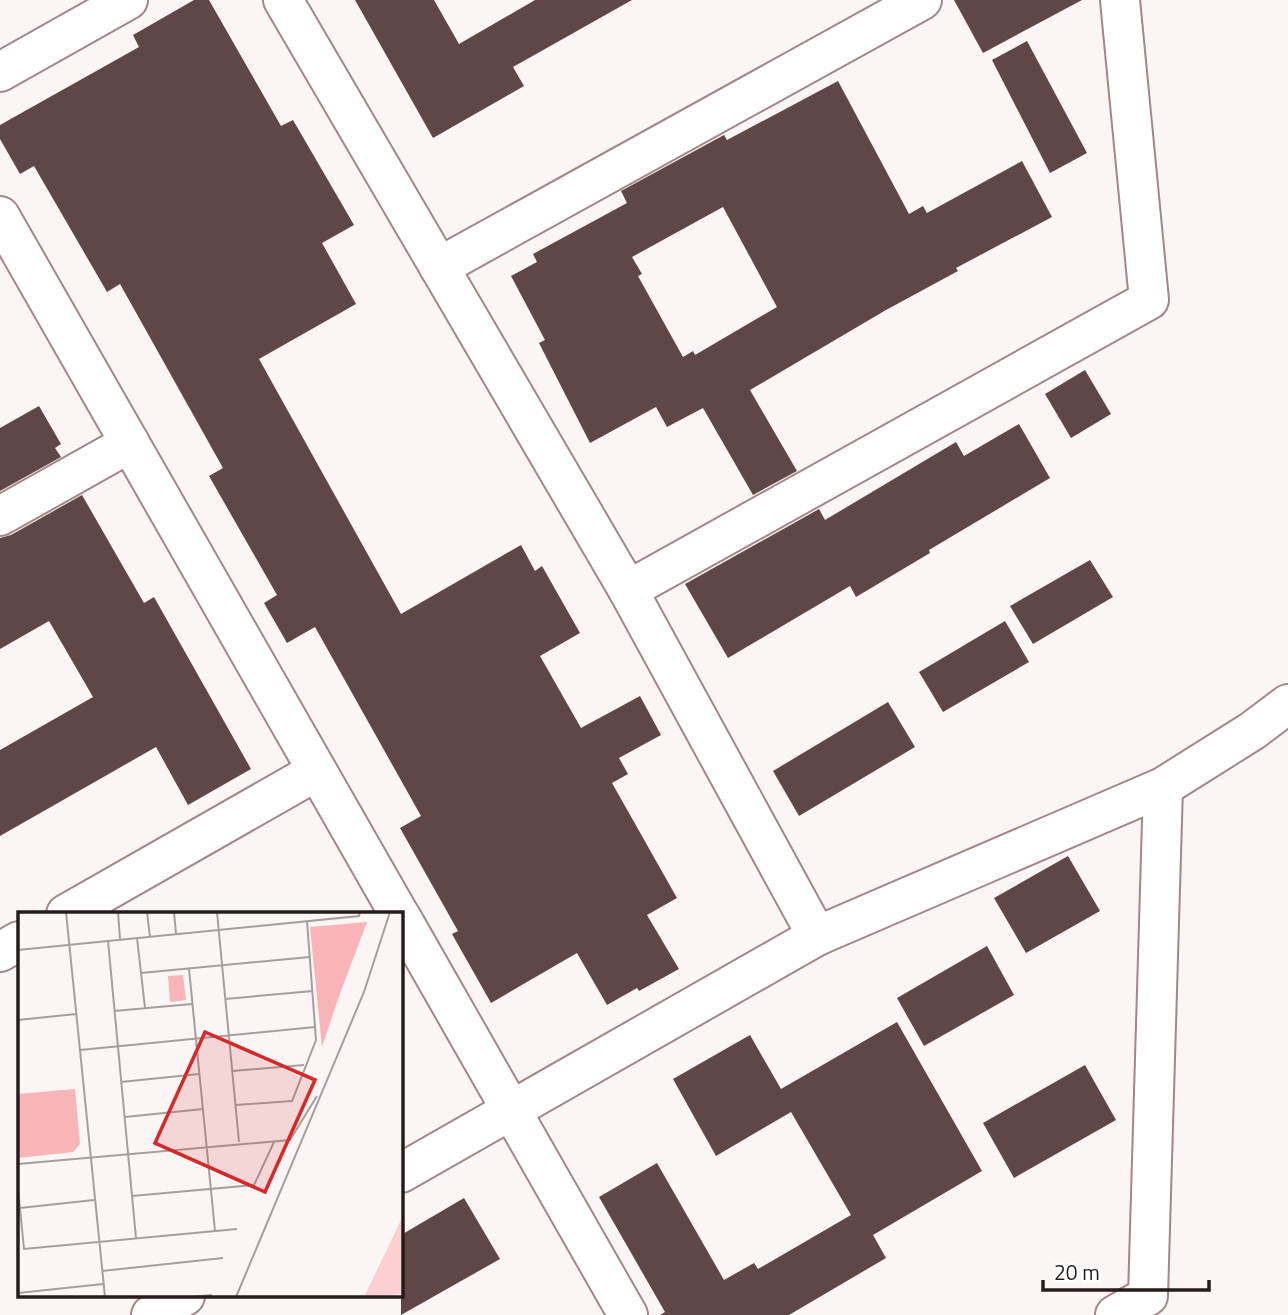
<svg xmlns="http://www.w3.org/2000/svg" width="1288" height="1315" font-family="'Titillium Web',sans-serif">
<style>
.building{fill:#5f4748;fill-rule:evenodd}
.lines{fill:none;stroke-linecap:round;stroke-linejoin:round}
.minor-casing{stroke:#a38788;stroke-width:42}
.minor{stroke:#fff;stroke-width:38}
.inset-road{fill:none;stroke:#a69e9e;stroke-width:2}
.view{fill:#d62828;fill-opacity:0.15;stroke:#d62828;stroke-width:3.5}
.inset-edge{fill:none;stroke:#271c1c;stroke-width:3.5}
</style>
<rect width="100%" height="100%" fill="#fbf5f5"/>
<g class="building">
<path d="M 194,0 L 209,0 L 281,126 L 293,120 L 354,225 L 322,243 L 356,304 L 259,359 L 401,614 L 521,545 L 535,571 L 542,566 L 580,633 L 540,656 L 581,728 L 640,696 L 661,735 L 619,758 L 628,774 L 612,783 L 677,898 L 647,915 L 679,969 L 639,991 L 637,988 L 607,1005 L 577,953 L 491,1003 L 452,934 L 458,931 L 400,828 L 421,816 L 315,627 L 287,643 L 264,603 L 277,595 L 209,476 L 223,468 L 120,284 L 107,292 L 34,166 L 20,174 L 0,139 L 0,125 L 139,47 L 133,35 Z"/>
<path d="M 355,0 L 434,0 L 459,44 L 535,0 L 632,0 L 513,67 L 524,86 L 433,138 Z"/>
<path d="M 954,0 L 1082,0 L 983,53 Z"/>
<path d="M 1027,41 L 1087,153 L 1050,173 L 992,60 Z"/>
<path d="M 838,81 L 909,214 L 923,206 L 927,213 L 1022,161 L 1052,217 L 956,268 L 958,271 L 886,310 L 750,390 L 797,471 L 753,495 L 703,408 L 667,427 L 656,407 L 590,443 L 539,343 L 545,340 L 511,276 L 537,262 L 533,254 L 627,203 L 621,191 L 724,135 L 727,140 ZM 723,207 L 777,307 L 695,355 L 693,351 L 683,357 L 638,276 L 642,274 L 632,257 Z"/>
<path d="M 1085,370 L 1111,414 L 1071,438 L 1045,394 Z"/>
<path d="M 39,406 L 61,444 L 55,448 L 61,457 L 0,491 L 0,428 Z"/>
<path d="M 1019,424 L 1050,478 L 929,550 L 930,553 L 856,597 L 850,586 L 728,658 L 685,584 L 819,509 L 825,520 L 956,442 L 964,456 Z"/>
<path d="M 82,495 L 144,603 L 154,597 L 251,769 L 188,805 L 156,747 L 0,836 L 0,750 L 93,697 L 49,621 L 0,649 L 0,538 L 11,535 Z"/>
<path d="M 1090,560 L 1113,597 L 1033,644 L 1010,606 Z"/>
<path d="M 1005,621 L 1029,662 L 943,712 L 919,672 Z"/>
<path d="M 888,702 L 915,747 L 799,816 L 773,771 Z"/>
<path d="M 1068,856 L 1100,911 L 1026,953 L 994,898 Z"/>
<path d="M 987,946 L 1014,995 L 924,1046 L 897,998 Z"/>
<path d="M 897,1022 L 982,1171 L 873,1235 L 886,1258 L 789,1315 L 660,1315 L 665,1312 L 599,1197 L 657,1163 L 724,1280 L 754,1263 L 758,1269 L 851,1215 L 791,1112 L 716,1156 L 673,1079 L 750,1035 L 781,1089 Z"/>
<path d="M 1085,1065 L 1116,1120 L 1014,1178 L 983,1123 Z"/>
<path d="M 464,1198 L 500,1259 L 401,1315 L 401,1235 Z"/>
</g>
<g class="lines">
<defs>
<g id="minor">
<path d="M 283,0 L 628,590 L 817,936"/>
<path d="M 0,72 L 128,0"/>
<path d="M 0,216 L 399,914"/>
<path d="M 439,267 L 922,0"/>
<path d="M 0,516 L 130,443"/>
<path d="M 628,590 L 1149,300 L 1120,0"/>
<path d="M 66,914 L 317,771"/>
<path d="M 401,917 L 628,1315"/>
<path d="M 0,952 L 19,941"/>
<path d="M 401,1173 L 817,936 L 1163,787 L 1252,731 L 1288,704"/>
<path d="M 151,1315 L 185,1296"/>
<path d="M 1115,1315 L 1148,1296 L 1163,787"/>
</g>
</defs>
<use href="#minor" class="minor-casing"/>
<use href="#minor" class="minor"/>
</g>
<g transform="translate(18 912)">
<rect width="385" height="385" fill="#fbf5f5"/>
<path d="M 349,10 L 320,87 L 304,135 L 292,15 ZM 165,63 L 168,88 L 152,90 L 150,64 ZM 57,177 L 62,232 L 55,240 L 0,246 L 0,182 Z" fill="#f9b4b7"/>
<path d="M 385,304 L 385,382 L 346,385 Z" fill="#fccfd1"/>
<path class="inset-road" d="M 48,0 L 87,385M 100,0 L 102,27M 129,0 L 132,25M 156,0 L 158,22M 199,0 L 221,230M 119,26 L 127,96M 90,29 L 118,326M 0,38 L 341,4 L 342,0M 171,57 L 197,319M 123,61 L 292,45M 207,87 L 295,79M 96,99 L 174,92M 0,108 L 58,102M 62,138 L 297,115M 214,159 L 286,153M 103,170 L 181,162M 218,193 L 274,189 L 298,128 L 289,9M 107,205 L 185,197M 0,252 L 272,228 L 299,184M 0,277 L 6,337 L 219,317M 114,284 L 236,273 L 256,230M 2,296 L 76,288M 84,359 L 205,346M 0,381 L 85,372M 172,385 L 194,383M 218,385 L 346,80 L 372,0"/>
<path class="view" d="M 187,120 L 297,168 L 247,280 L 137,231 Z"/>
<rect width="385" height="385" class="inset-edge"/>
</g>
<path d="M1043 1280v10h166v-10" fill="none" stroke="#271c1c" stroke-width="3.5"/>
<text x="1054" y="1280" font-size="21" fill="#271c1c" stroke="#ffffff" stroke-width="5" paint-order="stroke">20 m</text>
</svg>
